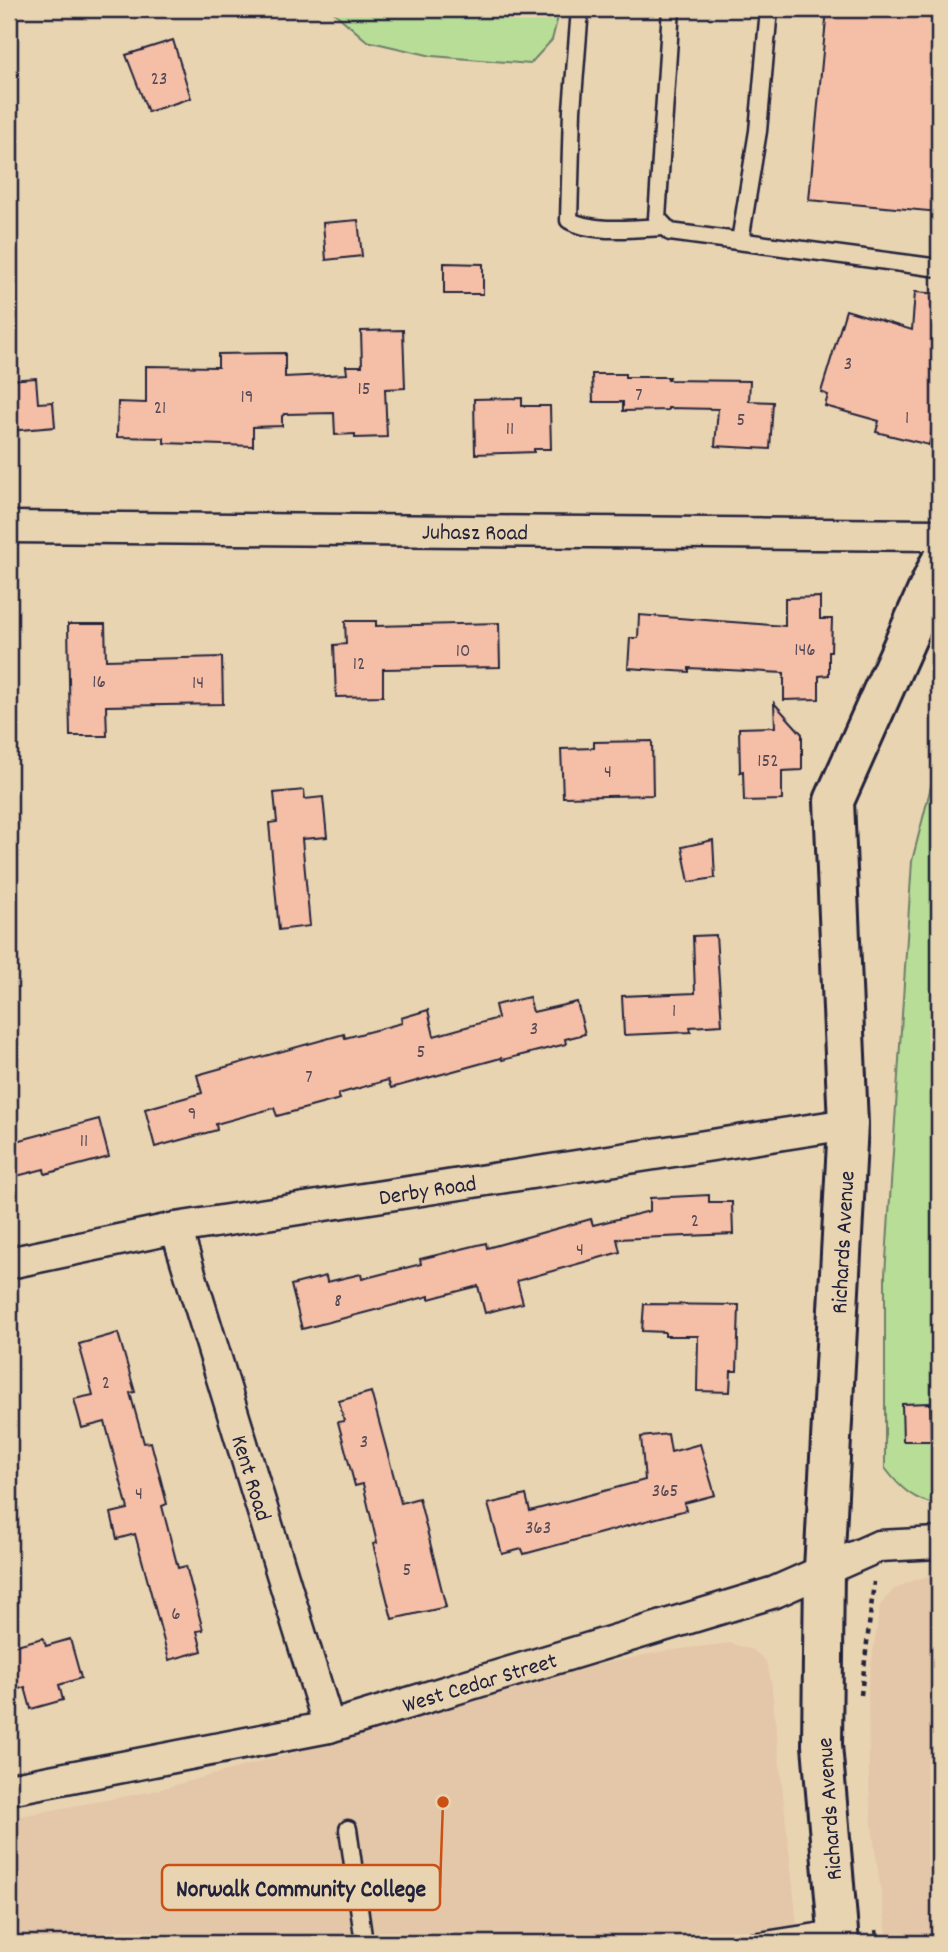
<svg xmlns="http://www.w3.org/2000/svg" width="948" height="1952" font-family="Dekko,sans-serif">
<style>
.built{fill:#e4c7a9}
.green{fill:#b8dd97;stroke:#6d8069;stroke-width:2}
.building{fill:#f4bfa6;stroke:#22223b;stroke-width:2}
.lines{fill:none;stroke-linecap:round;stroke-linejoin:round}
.service-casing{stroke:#22223b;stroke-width:21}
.minor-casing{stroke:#22223b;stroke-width:35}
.tertiary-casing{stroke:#22223b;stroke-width:44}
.path{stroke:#22223b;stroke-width:4.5;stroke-dasharray:5 5;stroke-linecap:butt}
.service{stroke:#e9d4b2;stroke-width:16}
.minor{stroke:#e9d4b2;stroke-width:30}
.tertiary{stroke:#e9d4b2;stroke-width:38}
.labels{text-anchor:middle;stroke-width:5;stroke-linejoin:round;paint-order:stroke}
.number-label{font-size:19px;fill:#564956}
.street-label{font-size:23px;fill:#22223b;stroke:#e9d4b2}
.leader{fill:none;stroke:#ca5113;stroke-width:2.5}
.callout-dot{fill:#ca5113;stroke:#e9d4b2;stroke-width:2.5}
.callout{fill:#e9d4b2;stroke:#ca5113;stroke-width:2.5}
.callout-label{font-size:24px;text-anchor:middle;font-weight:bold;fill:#22223b}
</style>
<rect width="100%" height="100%" fill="#e9d4b2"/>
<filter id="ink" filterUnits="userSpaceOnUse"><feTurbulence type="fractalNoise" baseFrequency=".0143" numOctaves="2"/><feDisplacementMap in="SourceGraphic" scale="14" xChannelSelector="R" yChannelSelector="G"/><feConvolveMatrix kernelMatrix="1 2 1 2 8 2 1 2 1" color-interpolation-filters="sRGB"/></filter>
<g filter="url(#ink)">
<g class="built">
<path d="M 939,1573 L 939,1943 L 888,1943 L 873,1835 L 869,1787 L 868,1686 L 880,1605 L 893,1590 L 914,1580 Z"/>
<path d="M 730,1643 L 753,1650 L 766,1661 L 771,1680 L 799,1943 L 9,1943 L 9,1818 L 153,1791 L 292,1753 L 446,1706 L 586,1667 L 664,1651 Z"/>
</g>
<g class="green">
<path d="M 330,9 L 560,9 L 552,40 L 530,64 L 432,56 L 367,41 Z"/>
<path d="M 939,755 L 939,1505 C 914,1501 900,1488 885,1468 L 885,1275 L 912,861 Z"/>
</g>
<g class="building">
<path d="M 827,9 L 939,9 L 939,212 L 809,200 Z"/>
<path d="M 173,40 L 191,98 L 148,112 L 126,55 Z"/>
<path d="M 358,220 L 362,256 L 326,260 L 323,223 Z"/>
<path d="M 444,263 L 483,264 L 483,294 L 444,294 Z"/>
<path d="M 915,292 L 939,294 L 939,399 L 929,445 L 876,432 L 879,421 L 825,406 L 828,395 L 821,392 L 846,310 L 912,330 Z"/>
<path d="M 403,330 L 405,388 L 385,389 L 387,437 L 355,438 L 355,434 L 335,435 L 334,413 L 285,414 L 282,416 L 282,426 L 253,427 L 253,446 L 164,443 L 164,438 L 117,437 L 118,402 L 146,403 L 146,366 L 218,367 L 218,354 L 285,353 L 285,377 L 347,374 L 346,366 L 362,366 L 361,331 Z"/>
<path d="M 592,374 L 625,374 L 625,377 L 669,377 L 668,380 L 750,381 L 749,401 L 773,402 L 770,449 L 715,446 L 718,409 L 668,408 L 668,410 L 623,411 L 623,402 L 593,402 Z"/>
<path d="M 36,378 L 38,403 L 53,402 L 55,427 L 9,431 L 9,380 Z"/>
<path d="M 522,398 L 522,406 L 550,406 L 551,449 L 534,449 L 534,452 L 475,454 L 474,399 Z"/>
<path d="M 820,597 L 820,619 L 832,619 L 831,651 L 829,651 L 829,675 L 819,676 L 819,699 L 784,700 L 784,673 L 689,668 L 689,672 L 628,668 L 630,638 L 638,638 L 639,615 L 785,626 L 785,598 Z"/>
<path d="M 345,621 L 376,621 L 376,626 L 499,623 L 500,667 L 383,669 L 383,696 L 336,697 L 334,645 L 346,644 Z"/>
<path d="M 68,624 L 105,624 L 106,660 L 222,657 L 223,704 L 106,706 L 107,736 L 70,736 Z"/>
<path d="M 774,703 L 802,734 L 802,770 L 782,771 L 782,800 L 744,801 L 743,771 L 740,772 L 739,728 L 775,727 Z"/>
<path d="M 652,741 L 653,795 L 563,797 L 561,749 L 594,748 L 594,742 Z"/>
<path d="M 304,790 L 305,799 L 323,797 L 327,837 L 302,839 L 310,926 L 279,930 L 269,823 L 277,822 L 274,793 Z"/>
<path d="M 713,840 L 715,878 L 689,882 L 682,847 Z"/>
<path d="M 716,935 L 722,1025 L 690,1027 L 691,1032 L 624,1035 L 622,996 L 695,993 L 693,936 Z"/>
<path d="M 529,997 L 533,1012 L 577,1002 L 585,1034 L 565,1039 L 566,1044 L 502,1060 L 501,1058 L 391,1088 L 388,1080 L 338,1094 L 340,1099 L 277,1116 L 274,1108 L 216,1124 L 217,1130 L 155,1147 L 145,1109 L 202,1093 L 197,1075 L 344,1034 L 345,1038 L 402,1023 L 401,1018 L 428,1010 L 434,1036 L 498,1018 L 495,1005 Z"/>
<path d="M 99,1119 L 109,1157 L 45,1174 L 44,1169 L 9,1178 L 9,1143 Z"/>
<path d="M 709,1195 L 709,1202 L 732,1202 L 733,1234 L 617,1239 L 620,1252 L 517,1281 L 523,1303 L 485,1313 L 478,1286 L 429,1299 L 429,1296 L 302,1329 L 291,1285 L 326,1276 L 327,1282 L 361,1274 L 362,1279 L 421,1264 L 420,1259 L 486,1243 L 487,1248 L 591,1219 L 593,1225 L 650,1211 L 650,1198 Z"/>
<path d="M 644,1304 L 739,1305 L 737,1371 L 731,1371 L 730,1392 L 697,1391 L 698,1336 L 665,1336 L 665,1332 L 642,1331 Z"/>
<path d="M 118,1333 L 135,1392 L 130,1393 L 144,1443 L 151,1442 L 167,1504 L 162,1506 L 178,1568 L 186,1566 L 203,1630 L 197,1631 L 202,1651 L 169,1660 L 135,1534 L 117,1539 L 111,1513 L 128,1509 L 105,1422 L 82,1428 L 74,1399 L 93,1395 L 79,1344 Z"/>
<path d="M 371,1392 L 401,1503 L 419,1498 L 446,1607 L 392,1619 L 373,1544 L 377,1543 L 363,1484 L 355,1486 L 338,1422 L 344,1421 L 339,1401 Z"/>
<path d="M 930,1403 L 931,1441 L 903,1441 L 902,1404 Z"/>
<path d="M 668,1434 L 671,1452 L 700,1444 L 715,1495 L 684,1503 L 686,1510 L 668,1515 L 524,1554 L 522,1549 L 502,1554 L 488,1504 L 526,1495 L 530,1511 L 645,1480 L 641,1437 Z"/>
<path d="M 43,1638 L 46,1646 L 70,1639 L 81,1678 L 59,1685 L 63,1700 L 31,1709 L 25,1687 L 9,1692 L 9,1647 Z"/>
</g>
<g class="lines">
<defs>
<g id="service">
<path d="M 580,9 L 572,110 L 569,220 C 592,234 639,228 665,227"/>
<path d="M 671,9 L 657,218 L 670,232 L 939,268"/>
<path d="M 740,241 L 758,131 L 769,9"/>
<path d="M 348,1829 L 364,1943"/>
<path d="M 747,1943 L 837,1929"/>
</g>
<g id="minor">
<path id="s1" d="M 9,527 L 939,535"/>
<path id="s2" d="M 176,1228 L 329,1727"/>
<path id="s3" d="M 9,1263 L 176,1228 L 848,1124"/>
<path id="s4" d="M 9,1789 L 329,1727 L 775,1592 L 879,1546 L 939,1543"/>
</g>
<g id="tertiary">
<path id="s5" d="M 839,1943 L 822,1745 L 824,1569 L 848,1124 L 834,801 L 939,565"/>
</g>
</defs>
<use href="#service" class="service-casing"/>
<use href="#minor" class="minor-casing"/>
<use href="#tertiary" class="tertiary-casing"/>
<g class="path">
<path d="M 861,1695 L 874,1582"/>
<path d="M 876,1930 L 878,1943"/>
</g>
<use href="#service" class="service"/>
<use href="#minor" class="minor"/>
<use href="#tertiary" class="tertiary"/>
</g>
</g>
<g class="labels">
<g class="number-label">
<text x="159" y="84">23</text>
<text x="848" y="369">3</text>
<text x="364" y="394">15</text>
<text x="639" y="400">7</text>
<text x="247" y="402">19</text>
<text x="160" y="413">21</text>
<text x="907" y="423">1</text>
<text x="741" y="425">5</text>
<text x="510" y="434">11</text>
<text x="805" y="655">146</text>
<text x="463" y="656">10</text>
<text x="359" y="669">12</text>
<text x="99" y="687">16</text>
<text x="198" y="688">14</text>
<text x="768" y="766">152</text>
<text x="608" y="777">4</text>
<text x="674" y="1016">1</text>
<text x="534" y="1034">3</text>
<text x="421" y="1057">5</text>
<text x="309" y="1082">7</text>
<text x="192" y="1119">9</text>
<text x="84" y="1146">11</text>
<text x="695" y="1226">2</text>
<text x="580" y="1255">4</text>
<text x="338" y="1306">8</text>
<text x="106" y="1388">2</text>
<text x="364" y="1447">3</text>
<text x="665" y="1496">365</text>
<text x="139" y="1499">4</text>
<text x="538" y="1533">363</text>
<text x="407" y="1575">5</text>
<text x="176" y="1619">6</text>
</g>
<g class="street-label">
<text dy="8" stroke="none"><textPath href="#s1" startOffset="466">Juhasz Road</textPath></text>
<text dy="8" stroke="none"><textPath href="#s3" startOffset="425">Derby Road</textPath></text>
<text dy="8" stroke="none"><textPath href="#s5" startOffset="702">Richards Avenue</textPath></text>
<text dy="8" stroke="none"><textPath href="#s2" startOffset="261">Kent Road</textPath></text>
<text dy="8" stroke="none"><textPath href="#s4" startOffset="483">West Cedar Street</textPath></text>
<text transform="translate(828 1809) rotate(-94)" y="8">Richards Avenue</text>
</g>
</g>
<path class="leader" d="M443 1802L440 1888"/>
<circle class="callout-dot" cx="443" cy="1802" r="7"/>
<rect class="callout" x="162" y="1865" width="278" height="45" rx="7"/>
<g class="callout-label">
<text x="301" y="1896">Norwalk Community College</text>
</g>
<rect width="948" height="1952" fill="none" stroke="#e9d4b2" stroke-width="35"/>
<rect x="18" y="18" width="913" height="1917" fill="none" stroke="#22223b" stroke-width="2.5" filter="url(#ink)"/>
</svg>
